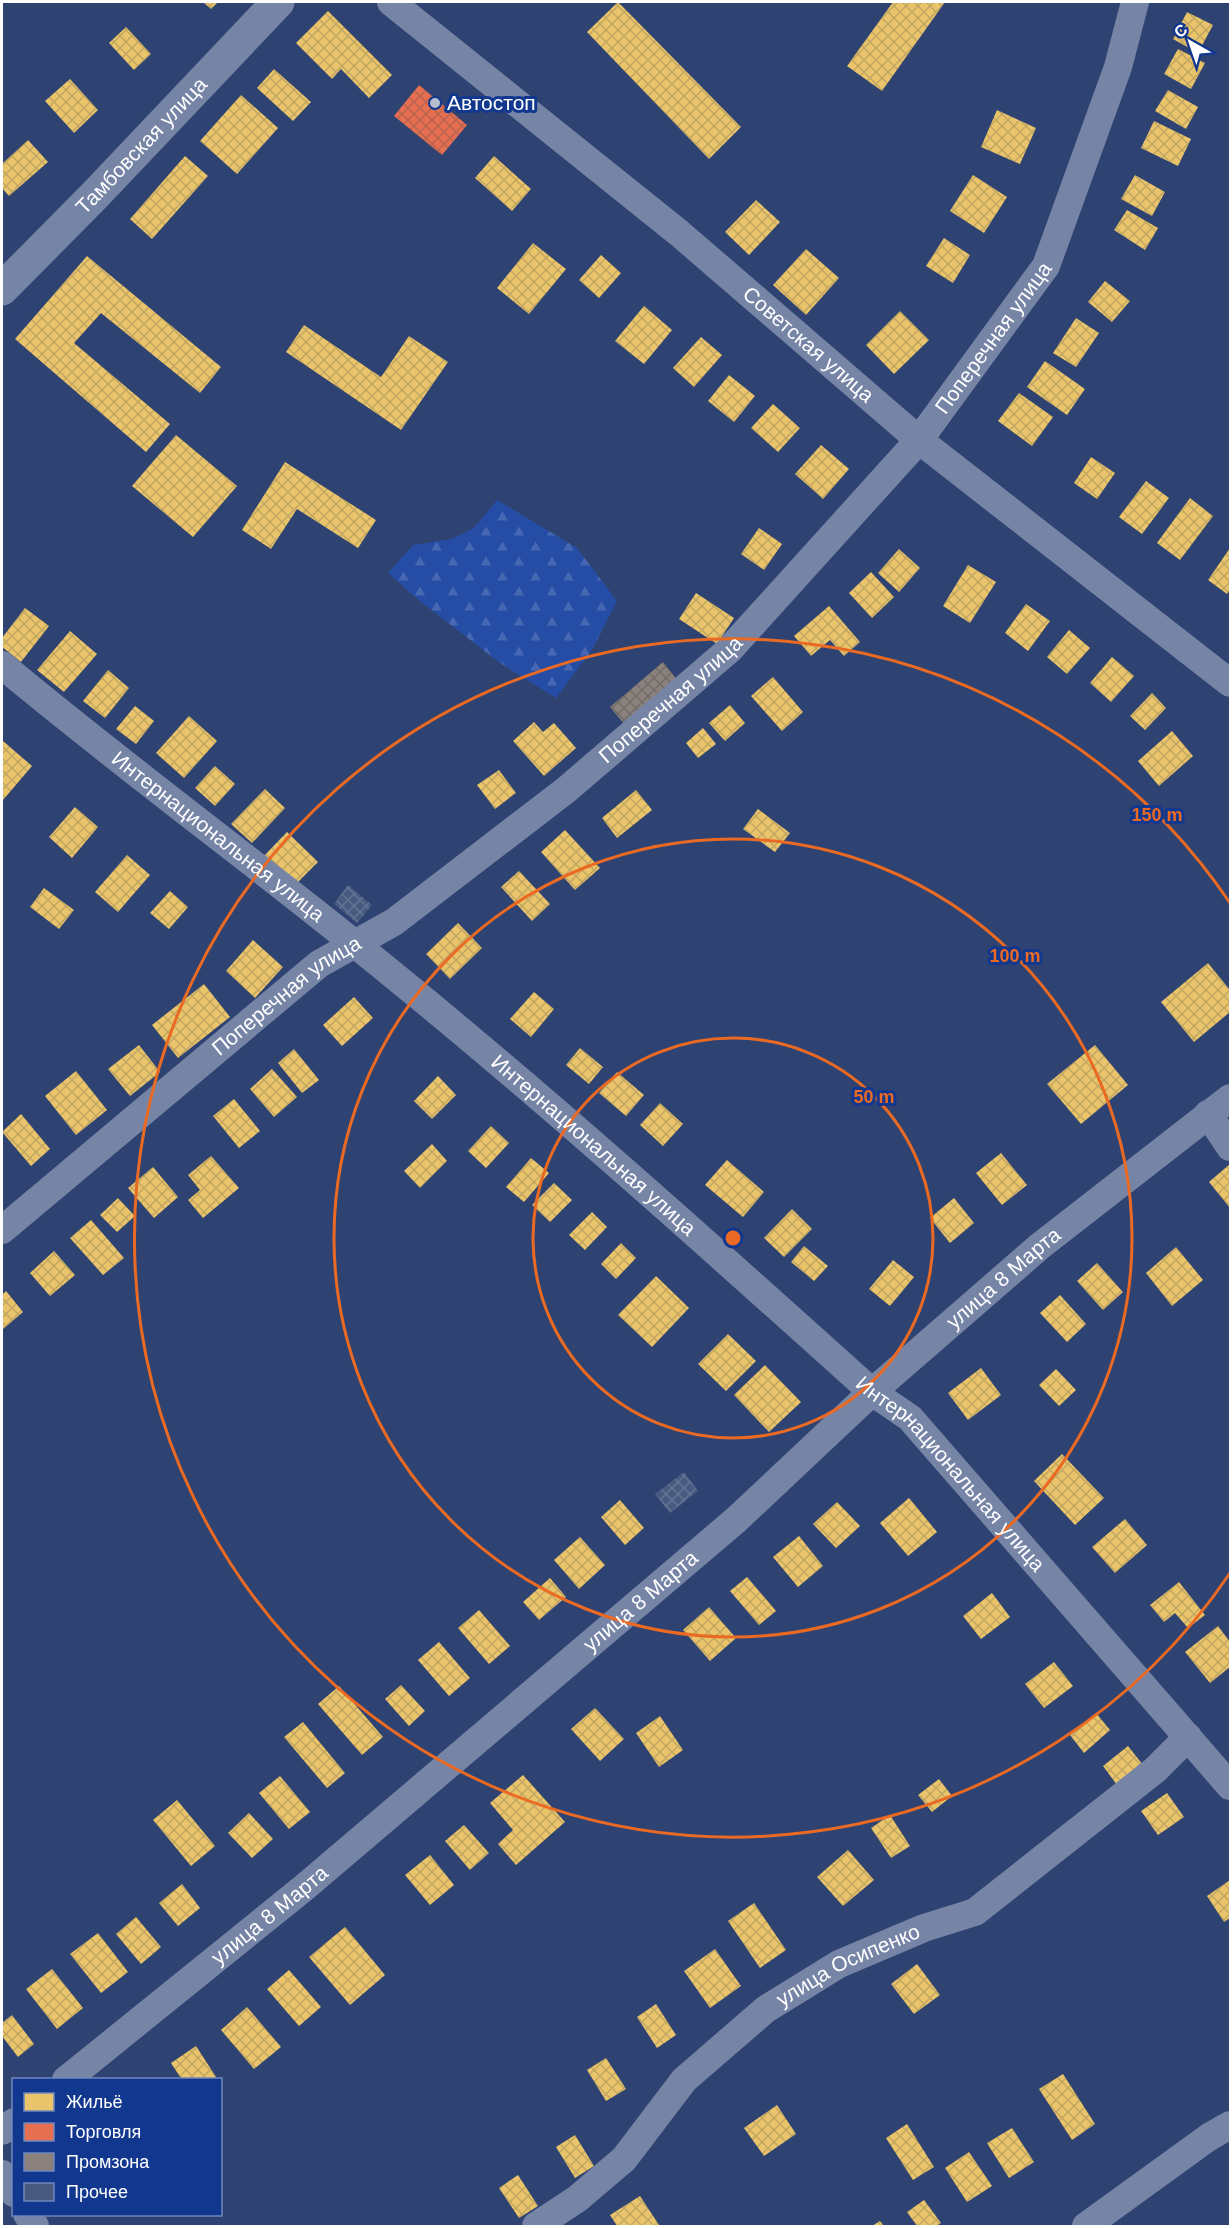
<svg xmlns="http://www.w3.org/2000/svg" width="1232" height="2228" font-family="Helvetica,sans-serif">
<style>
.forest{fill:url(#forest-firs)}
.homes{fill:url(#homes-cross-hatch)}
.shops{fill:url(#shops-cross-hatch)}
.industry{fill:url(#industry-cross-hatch)}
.building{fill:url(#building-cross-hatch)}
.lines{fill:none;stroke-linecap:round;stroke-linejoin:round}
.minor{stroke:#7684a6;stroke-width:28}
.major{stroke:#7684a5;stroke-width:33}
.ring{fill:none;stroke:#ea6a24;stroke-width:3}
.poi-dot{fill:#b6bdce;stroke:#12378f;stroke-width:2}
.labels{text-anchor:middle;stroke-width:6;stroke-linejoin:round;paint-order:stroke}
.poi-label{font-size:21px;fill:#fff;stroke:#12378f;text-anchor:start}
.street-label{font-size:21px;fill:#fff;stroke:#12378f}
.centre{fill:#ea6a24;stroke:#12378f;stroke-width:3}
.ring-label{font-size:18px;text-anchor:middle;font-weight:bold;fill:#ea6a24;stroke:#12378f;stroke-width:6;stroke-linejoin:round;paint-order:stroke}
</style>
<defs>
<pattern id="forest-firs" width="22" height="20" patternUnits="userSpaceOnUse" patternTransform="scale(1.5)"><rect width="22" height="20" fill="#254da6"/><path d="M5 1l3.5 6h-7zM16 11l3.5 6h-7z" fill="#4668b3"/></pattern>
<pattern id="homes-cross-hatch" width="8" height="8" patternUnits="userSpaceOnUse" patternTransform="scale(1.5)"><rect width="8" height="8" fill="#e9c46a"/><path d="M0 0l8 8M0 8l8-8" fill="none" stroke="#c2a662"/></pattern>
<pattern id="shops-cross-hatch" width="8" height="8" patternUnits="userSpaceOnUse" patternTransform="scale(1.5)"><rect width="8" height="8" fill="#e76f51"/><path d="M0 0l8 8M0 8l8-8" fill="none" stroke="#b86450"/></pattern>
<pattern id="industry-cross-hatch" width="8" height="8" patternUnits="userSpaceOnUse" patternTransform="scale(1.5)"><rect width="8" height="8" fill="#8a817c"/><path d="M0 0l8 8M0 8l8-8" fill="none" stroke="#716c69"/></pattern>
<pattern id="building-cross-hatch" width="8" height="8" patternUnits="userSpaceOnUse" patternTransform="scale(1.5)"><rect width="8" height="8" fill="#495a80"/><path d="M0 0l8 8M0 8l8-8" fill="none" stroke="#647393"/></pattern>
</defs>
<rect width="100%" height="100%" fill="#2f4372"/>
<path class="forest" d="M 497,500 L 577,548 L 617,601 L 592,650 L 556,698 L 500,663 L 420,601 L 388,573 L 413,545 L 452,539 L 474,528 Z"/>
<g class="homes">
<path d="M 203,2 L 218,2 L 211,9 Z"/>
<path d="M 618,2 L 741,127 L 709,159 L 587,32 Z"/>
<path d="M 893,2 L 945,2 L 882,91 L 847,66 Z"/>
<path d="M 328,11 L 392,75 L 369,98 L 341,69 L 332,79 L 296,43 Z"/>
<path d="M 1187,12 L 1213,25 L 1198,53 L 1173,39 Z"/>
<path d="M 126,27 L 151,54 L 134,70 L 109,43 Z"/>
<path d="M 1178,49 L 1205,63 L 1191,89 L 1164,74 Z"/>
<path d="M 274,69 L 311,102 L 293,121 L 257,88 Z"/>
<path d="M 70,79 L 98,110 L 74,133 L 45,101 Z"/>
<path d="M 1168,90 L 1198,107 L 1186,129 L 1155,111 Z"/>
<path d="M 241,95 L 278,128 L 237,174 L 200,141 Z"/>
<path d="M 997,110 L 1036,128 L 1020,164 L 981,147 Z"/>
<path d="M 1154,121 L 1191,139 L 1178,166 L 1141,148 Z"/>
<path d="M 28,140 L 48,162 L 9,196 L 2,188 L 2,164 Z"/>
<path d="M 185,156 L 208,176 L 152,239 L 130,219 Z"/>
<path d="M 494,156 L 531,189 L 512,211 L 475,178 Z"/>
<path d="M 973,175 L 1007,197 L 984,233 L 950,211 Z"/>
<path d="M 1135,175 L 1165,192 L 1152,216 L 1121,199 Z"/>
<path d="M 756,200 L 780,222 L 749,255 L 725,232 Z"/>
<path d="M 1127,210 L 1158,228 L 1145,250 L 1114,230 Z"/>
<path d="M 944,238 L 970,255 L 953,283 L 926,266 Z"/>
<path d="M 533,243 L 566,269 L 529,314 L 497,288 Z"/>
<path d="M 806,249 L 839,278 L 806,315 L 773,285 Z"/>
<path d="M 601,255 L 621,273 L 599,298 L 579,280 Z"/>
<path d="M 87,256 L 221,367 L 200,393 L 101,313 L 74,343 L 170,424 L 146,452 L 15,339 Z"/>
<path d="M 1105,281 L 1130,301 L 1112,322 L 1088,302 Z"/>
<path d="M 644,306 L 672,330 L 644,364 L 615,341 Z"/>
<path d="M 900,311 L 929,340 L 894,374 L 866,345 Z"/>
<path d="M 1076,318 L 1099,333 L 1076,367 L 1053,353 Z"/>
<path d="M 304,325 L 381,377 L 409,336 L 448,362 L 401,430 L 286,352 Z"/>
<path d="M 701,337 L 722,355 L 694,387 L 673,368 Z"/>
<path d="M 1045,361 L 1085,389 L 1067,415 L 1027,387 Z"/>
<path d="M 729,375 L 755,396 L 734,422 L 708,401 Z"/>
<path d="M 1019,393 L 1053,417 L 1032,446 L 998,421 Z"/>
<path d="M 773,404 L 800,428 L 778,452 L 751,428 Z"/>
<path d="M 176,435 L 237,486 L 193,537 L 132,486 Z"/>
<path d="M 821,445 L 849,469 L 823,499 L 795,474 Z"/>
<path d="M 1091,457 L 1115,473 L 1097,499 L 1074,483 Z"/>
<path d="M 285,462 L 376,520 L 358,548 L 297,509 L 271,549 L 242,530 Z"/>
<path d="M 1146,481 L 1169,498 L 1142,534 L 1119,517 Z"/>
<path d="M 1190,498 L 1213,516 L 1180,560 L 1157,543 Z"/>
<path d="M 759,528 L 782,544 L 764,570 L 741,554 Z"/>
<path d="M 1230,548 L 1230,589 L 1227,594 L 1208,580 Z"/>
<path d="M 899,549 L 920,568 L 899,592 L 878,573 Z"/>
<path d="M 968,565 L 996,582 L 970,623 L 943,606 Z"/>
<path d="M 871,572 L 894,597 L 872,618 L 849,593 Z"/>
<path d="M 696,593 L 734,618 L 717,644 L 679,619 Z"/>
<path d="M 1026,604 L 1050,621 L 1028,651 L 1005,633 Z"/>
<path d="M 829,606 L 860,642 L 844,656 L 830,640 L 811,656 L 794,636 Z"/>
<path d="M 25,608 L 49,626 L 21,662 L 2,647 L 2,638 Z"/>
<path d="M 1069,630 L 1090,648 L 1067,674 L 1047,657 Z"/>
<path d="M 70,631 L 97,654 L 64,692 L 37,670 Z"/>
<path d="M 1112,657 L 1134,676 L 1111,702 L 1090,683 Z"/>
<path d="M 108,670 L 129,688 L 105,718 L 83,701 Z"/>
<path d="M 773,677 L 803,712 L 782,731 L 751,696 Z"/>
<path d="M 1152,693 L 1166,708 L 1145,730 L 1130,716 Z"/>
<path d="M 730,705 L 745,723 L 725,741 L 709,723 Z"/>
<path d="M 135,706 L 154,721 L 136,744 L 116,729 Z"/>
<path d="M 189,716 L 217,741 L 184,778 L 156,753 Z"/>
<path d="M 534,722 L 543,732 L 554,723 L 576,748 L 544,776 L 513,741 Z"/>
<path d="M 703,728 L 716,744 L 698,758 L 686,743 Z"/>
<path d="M 1172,731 L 1193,756 L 1159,786 L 1138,761 Z"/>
<path d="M 3,741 L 32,766 L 3,800 L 2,743 Z"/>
<path d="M 215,766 L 235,784 L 215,806 L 195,788 Z"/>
<path d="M 499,770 L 516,793 L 495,809 L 477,785 Z"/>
<path d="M 265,789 L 285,808 L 252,843 L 231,824 Z"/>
<path d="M 636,790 L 652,810 L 617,838 L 602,818 Z"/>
<path d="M 75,807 L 98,827 L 72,858 L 49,837 Z"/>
<path d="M 758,809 L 790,833 L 775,852 L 743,829 Z"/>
<path d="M 565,830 L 600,868 L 575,890 L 541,852 Z"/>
<path d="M 287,832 L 318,862 L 293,887 L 263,857 Z"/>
<path d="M 127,855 L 150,875 L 118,912 L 95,892 Z"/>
<path d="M 519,871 L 550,904 L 532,921 L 501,887 Z"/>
<path d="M 44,888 L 74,910 L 59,929 L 30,907 Z"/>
<path d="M 170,891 L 188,907 L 169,929 L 150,913 Z"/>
<path d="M 458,923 L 482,948 L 450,979 L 426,954 Z"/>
<path d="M 253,940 L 283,967 L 255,998 L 226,971 Z"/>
<path d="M 1208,963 L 1230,990 L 1230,1012 L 1194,1042 L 1161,1002 Z"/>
<path d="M 204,984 L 230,1017 L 178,1058 L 152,1025 Z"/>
<path d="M 534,992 L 554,1009 L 531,1037 L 510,1019 Z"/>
<path d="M 354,997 L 373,1018 L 342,1046 L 323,1025 Z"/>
<path d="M 139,1045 L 160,1072 L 130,1096 L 108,1069 Z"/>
<path d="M 1095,1045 L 1128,1085 L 1081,1124 L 1047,1084 Z"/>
<path d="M 580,1048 L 603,1067 L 589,1084 L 566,1065 Z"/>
<path d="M 294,1049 L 319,1080 L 302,1093 L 278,1063 Z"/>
<path d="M 272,1069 L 297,1097 L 274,1117 L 250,1089 Z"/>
<path d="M 76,1071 L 107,1110 L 76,1135 L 45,1096 Z"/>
<path d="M 617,1072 L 644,1095 L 626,1116 L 599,1093 Z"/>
<path d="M 438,1076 L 456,1095 L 432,1119 L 414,1101 Z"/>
<path d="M 234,1099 L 260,1131 L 239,1148 L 213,1116 Z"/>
<path d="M 660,1103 L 683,1124 L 663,1146 L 640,1125 Z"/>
<path d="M 21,1114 L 50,1149 L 31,1166 L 2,1132 Z"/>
<path d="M 491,1126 L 509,1143 L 486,1168 L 468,1151 Z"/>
<path d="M 432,1144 L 447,1161 L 420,1188 L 404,1171 Z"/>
<path d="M 1001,1153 L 1027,1185 L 1002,1205 L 976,1173 Z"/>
<path d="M 211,1156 L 239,1188 L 203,1218 L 188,1200 L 200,1190 L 188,1175 Z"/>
<path d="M 531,1158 L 549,1173 L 524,1202 L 506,1187 Z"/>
<path d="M 727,1160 L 764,1192 L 743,1217 L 705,1185 Z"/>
<path d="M 1230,1164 L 1230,1208 L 1209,1182 Z"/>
<path d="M 153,1167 L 178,1197 L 154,1218 L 128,1188 Z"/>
<path d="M 554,1183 L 572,1200 L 550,1222 L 532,1205 Z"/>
<path d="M 118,1198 L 135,1216 L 117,1232 L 100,1215 Z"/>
<path d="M 954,1198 L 974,1223 L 950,1243 L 930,1218 Z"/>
<path d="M 792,1209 L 812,1229 L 784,1257 L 764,1238 Z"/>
<path d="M 592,1212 L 607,1227 L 585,1250 L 569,1235 Z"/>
<path d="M 91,1220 L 124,1258 L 103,1275 L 70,1238 Z"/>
<path d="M 621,1243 L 636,1258 L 616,1279 L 601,1264 Z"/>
<path d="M 804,1246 L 828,1266 L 814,1281 L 791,1262 Z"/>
<path d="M 1176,1247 L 1203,1280 L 1172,1306 L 1146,1273 Z"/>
<path d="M 54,1251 L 75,1275 L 50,1296 L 30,1273 Z"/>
<path d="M 893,1260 L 914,1277 L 890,1306 L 869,1289 Z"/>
<path d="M 1097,1263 L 1123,1292 L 1103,1310 L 1077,1281 Z"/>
<path d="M 656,1276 L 689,1308 L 652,1347 L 618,1315 Z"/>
<path d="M 6,1291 L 23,1312 L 2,1330 L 2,1295 Z"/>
<path d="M 1060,1295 L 1086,1324 L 1067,1342 L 1040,1313 Z"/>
<path d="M 728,1334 L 756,1361 L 726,1391 L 698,1364 Z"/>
<path d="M 765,1365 L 801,1402 L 769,1432 L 734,1395 Z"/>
<path d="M 981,1368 L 1001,1395 L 968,1420 L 948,1393 Z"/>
<path d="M 1056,1369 L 1076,1390 L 1059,1406 L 1039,1385 Z"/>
<path d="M 1062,1454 L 1104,1498 L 1075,1525 L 1034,1481 Z"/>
<path d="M 909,1498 L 937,1532 L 908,1556 L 880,1523 Z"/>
<path d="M 620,1500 L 644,1528 L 625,1545 L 601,1517 Z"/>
<path d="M 837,1502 L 860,1526 L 836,1548 L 813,1524 Z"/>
<path d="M 1125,1519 L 1147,1545 L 1115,1573 L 1092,1547 Z"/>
<path d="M 799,1536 L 823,1566 L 798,1587 L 773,1557 Z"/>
<path d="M 580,1537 L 605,1565 L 579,1589 L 554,1560 Z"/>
<path d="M 747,1577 L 776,1611 L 759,1625 L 730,1591 Z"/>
<path d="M 550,1578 L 566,1597 L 539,1620 L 523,1602 Z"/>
<path d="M 1179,1582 L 1205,1615 L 1188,1628 L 1175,1613 L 1164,1622 L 1150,1605 Z"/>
<path d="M 992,1593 L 1010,1617 L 981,1639 L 963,1616 Z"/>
<path d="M 709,1607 L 736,1638 L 710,1661 L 683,1630 Z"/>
<path d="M 479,1610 L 510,1646 L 489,1664 L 458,1628 Z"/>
<path d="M 1218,1626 L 1230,1642 L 1230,1667 L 1210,1683 L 1185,1652 Z"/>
<path d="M 439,1642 L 470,1678 L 449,1696 L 418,1660 Z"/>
<path d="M 1054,1662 L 1073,1686 L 1044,1708 L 1025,1684 Z"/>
<path d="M 401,1685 L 425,1711 L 409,1726 L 385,1699 Z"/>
<path d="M 339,1686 L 383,1737 L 362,1755 L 318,1704 Z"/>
<path d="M 595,1708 L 624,1739 L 600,1761 L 571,1729 Z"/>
<path d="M 1096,1713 L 1110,1730 L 1084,1753 L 1070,1735 Z"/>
<path d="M 660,1716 L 683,1750 L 659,1767 L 636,1733 Z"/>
<path d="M 303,1722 L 345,1773 L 327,1788 L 284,1737 Z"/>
<path d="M 1128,1746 L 1143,1765 L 1117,1785 L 1103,1766 Z"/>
<path d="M 523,1775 L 565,1822 L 516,1865 L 498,1844 L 513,1830 L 490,1803 Z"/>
<path d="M 280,1776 L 310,1812 L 289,1829 L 259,1793 Z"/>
<path d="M 939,1779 L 952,1796 L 932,1812 L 918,1795 Z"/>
<path d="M 1167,1793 L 1184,1817 L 1158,1835 L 1141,1811 Z"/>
<path d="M 177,1800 L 215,1846 L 191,1866 L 153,1820 Z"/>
<path d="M 249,1813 L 273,1839 L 252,1858 L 228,1833 Z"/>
<path d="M 890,1815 L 910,1846 L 891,1858 L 871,1828 Z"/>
<path d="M 464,1825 L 489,1853 L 470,1870 L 445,1841 Z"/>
<path d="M 848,1850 L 874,1880 L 843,1906 L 817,1877 Z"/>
<path d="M 430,1855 L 454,1885 L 430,1905 L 405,1875 Z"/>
<path d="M 1230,1880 L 1230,1918 L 1224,1922 L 1207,1896 Z"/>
<path d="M 182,1884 L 200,1908 L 178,1926 L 159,1903 Z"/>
<path d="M 754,1903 L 786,1950 L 760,1968 L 728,1921 Z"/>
<path d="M 136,1917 L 161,1947 L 141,1964 L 116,1934 Z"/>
<path d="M 345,1927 L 385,1975 L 350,2005 L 309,1957 Z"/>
<path d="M 98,1933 L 128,1972 L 101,1993 L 70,1954 Z"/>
<path d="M 715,1949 L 741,1986 L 710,2008 L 684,1971 Z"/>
<path d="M 917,1964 L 940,1995 L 914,2014 L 891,1984 Z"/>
<path d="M 52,1969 L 83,2008 L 57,2029 L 26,1989 Z"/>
<path d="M 289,1970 L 321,2007 L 299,2026 L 267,1989 Z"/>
<path d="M 656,2004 L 676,2035 L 657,2048 L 637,2017 Z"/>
<path d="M 247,2007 L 281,2047 L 254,2069 L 221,2030 Z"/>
<path d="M 12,2015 L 34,2044 L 18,2057 L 2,2036 L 2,2023 Z"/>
<path d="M 196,2046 L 218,2080 L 182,2080 L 171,2063 Z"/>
<path d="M 606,2058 L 626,2089 L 606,2101 L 587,2070 Z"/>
<path d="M 1063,2074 L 1095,2124 L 1072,2140 L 1039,2089 Z"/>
<path d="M 777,2105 L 796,2134 L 764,2156 L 744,2128 Z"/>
<path d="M 907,2124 L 934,2167 L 913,2180 L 886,2138 Z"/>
<path d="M 1012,2128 L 1034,2162 L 1009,2178 L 987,2143 Z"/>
<path d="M 575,2135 L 594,2166 L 575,2178 L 556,2147 Z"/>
<path d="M 969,2152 L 992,2186 L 967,2202 L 945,2168 Z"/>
<path d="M 518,2175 L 538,2206 L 519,2218 L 499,2188 Z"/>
<path d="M 640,2196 L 659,2225 L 656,2226 L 617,2226 L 610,2215 Z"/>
<path d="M 924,2200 L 941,2223 L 936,2226 L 917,2226 L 907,2212 Z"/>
<path d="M 880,2221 L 884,2226 L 872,2226 Z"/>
</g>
<path class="shops" d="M 419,85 L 467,125 L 442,155 L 394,116 Z"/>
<path class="industry" d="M 663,662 L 678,681 L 625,725 L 610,707 Z"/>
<g class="building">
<path d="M 348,885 L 372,905 L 357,923 L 334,904 Z"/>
<path d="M 684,1472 L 698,1491 L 670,1513 L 655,1494 Z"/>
</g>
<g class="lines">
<g class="minor">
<path id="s1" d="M 391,2 L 679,233 L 919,440 L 1230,683"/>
<path id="s2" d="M 2,665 C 117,761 238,850 355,944 C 533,1087 703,1240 872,1392 L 910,1418 L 1230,1786"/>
<path d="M 1208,1114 L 1230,1147"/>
<path id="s3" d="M 2,1230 L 319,964 L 394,922 L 566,790 L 729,650 L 919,440 L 1046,266 L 1118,67 L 1135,2"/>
<path id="s4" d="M 66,2080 L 306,1886 L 737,1519 L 872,1392 L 1040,1246 L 1230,1098"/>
<path d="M 2,2131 L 14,2122"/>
<path d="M 2,2174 L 14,2193"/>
<path d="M 27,2214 L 35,2226"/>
<path id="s5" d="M 536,2226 L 577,2199 L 624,2159 L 684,2080 L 766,2009 L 839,1964 L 924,1928 L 975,1912 L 1155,1770 L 1188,1737"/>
<path d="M 1086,2226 L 1209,2137 L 1230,2125"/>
</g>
<path class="major" id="s6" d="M 2,289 L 95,195 L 278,2"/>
</g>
<g class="ring">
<circle cx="733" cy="1238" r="200"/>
<circle cx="733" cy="1238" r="399"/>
<path d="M1230 1573A599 599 0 1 1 1230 903"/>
</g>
<circle class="poi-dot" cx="435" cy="103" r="6"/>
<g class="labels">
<g class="poi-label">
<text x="447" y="110">Автостоп</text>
</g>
<g class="street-label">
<text dy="7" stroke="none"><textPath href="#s6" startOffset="200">Тамбовская улица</textPath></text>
<text dy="7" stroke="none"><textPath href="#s3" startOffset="1341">Поперечная улица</textPath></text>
<text dy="7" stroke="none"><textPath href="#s1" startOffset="540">Советская улица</textPath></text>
<text dy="7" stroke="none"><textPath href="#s3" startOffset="855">Поперечная улица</textPath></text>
<text dy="7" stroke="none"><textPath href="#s2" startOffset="276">Интернациональная улица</textPath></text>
<text dy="7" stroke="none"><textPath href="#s3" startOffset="369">Поперечная улица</textPath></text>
<text dy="7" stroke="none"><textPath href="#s2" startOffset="762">Интернациональная улица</textPath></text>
<text dy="7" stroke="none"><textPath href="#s4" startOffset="1234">улица 8 Марта</textPath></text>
<text dy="7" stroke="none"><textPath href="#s2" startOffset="1248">Интернациональная улица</textPath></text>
<text dy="7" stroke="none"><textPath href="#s4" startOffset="748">улица 8 Марта</textPath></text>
<text dy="7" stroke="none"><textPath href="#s4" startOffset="262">улица 8 Марта</textPath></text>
<text dy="7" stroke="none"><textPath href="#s5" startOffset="412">улица Осипенко</textPath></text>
</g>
</g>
<circle cx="733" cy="1238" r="9" class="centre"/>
<g class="ring-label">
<text x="1157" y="821">150 m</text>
<text x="1015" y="962">100 m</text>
<text x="874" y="1103">50 m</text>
</g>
<rect width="1232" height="2228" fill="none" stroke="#ffffff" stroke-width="6"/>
<rect x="12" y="2078" width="210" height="138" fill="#12378f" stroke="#7187bc" stroke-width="1.5"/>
<rect x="24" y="2093" width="30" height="18" fill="#e9c46a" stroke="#7187bc" stroke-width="1.5"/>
<text x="66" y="2108" font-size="18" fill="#ffffff">Жильё</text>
<rect x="24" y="2123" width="30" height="18" fill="#e76f51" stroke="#7187bc" stroke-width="1.5"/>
<text x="66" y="2138" font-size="18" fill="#ffffff">Торговля</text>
<rect x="24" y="2153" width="30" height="18" fill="#8a817c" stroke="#7187bc" stroke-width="1.5"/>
<text x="66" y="2168" font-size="18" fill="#ffffff">Промзона</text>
<rect x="24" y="2183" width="30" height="18" fill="#495a80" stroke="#7187bc" stroke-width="1.5"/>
<text x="66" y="2198" font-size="18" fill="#ffffff">Прочее</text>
<g transform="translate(1190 42) rotate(320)" stroke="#12378f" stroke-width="4.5" paint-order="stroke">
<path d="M0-4.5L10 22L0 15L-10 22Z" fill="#ffffff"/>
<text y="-9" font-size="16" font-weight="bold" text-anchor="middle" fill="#ffffff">С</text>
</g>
</svg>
